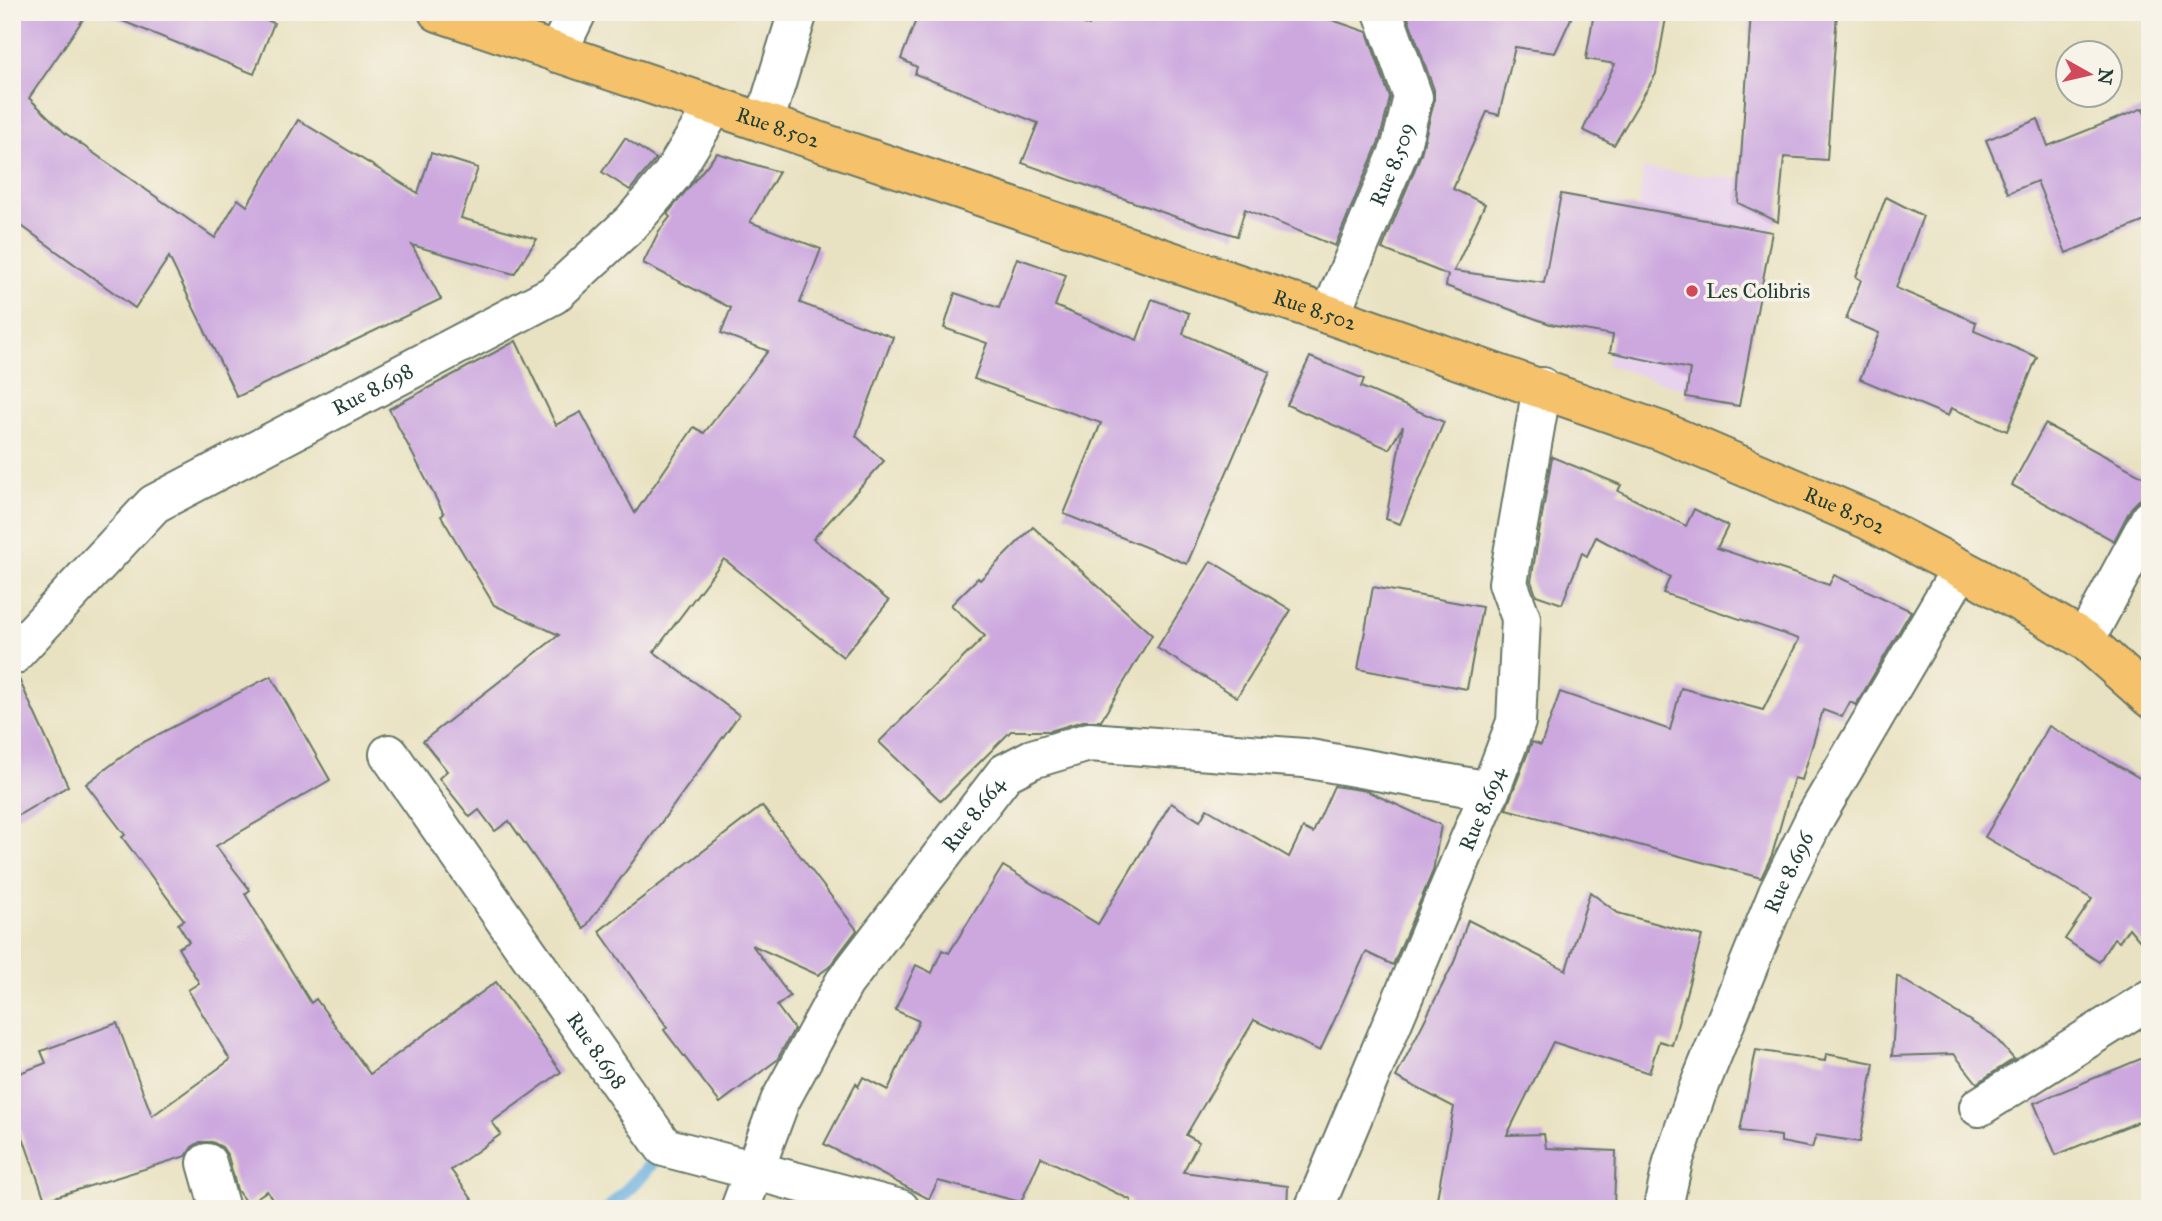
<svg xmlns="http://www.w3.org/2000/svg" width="2162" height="1221" font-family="'IM FELL Great Primer',serif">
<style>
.built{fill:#e8d2ee}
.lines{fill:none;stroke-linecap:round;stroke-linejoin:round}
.stream{stroke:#69afdf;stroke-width:14}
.building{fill:#cca8df}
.minor-casing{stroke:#676;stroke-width:42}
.major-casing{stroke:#676;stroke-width:42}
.minor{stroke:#fff;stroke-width:38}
.major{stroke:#f5c16b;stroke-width:38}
.poi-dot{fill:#d1495b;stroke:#f7f3e8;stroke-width:2.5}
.labels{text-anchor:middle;stroke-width:7;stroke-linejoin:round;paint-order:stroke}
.street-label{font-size:21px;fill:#1f3d34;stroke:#f7f3e8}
.poi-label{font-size:21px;fill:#1f3d34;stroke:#f7f3e8;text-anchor:start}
</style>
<rect width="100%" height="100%" fill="#f7f3e8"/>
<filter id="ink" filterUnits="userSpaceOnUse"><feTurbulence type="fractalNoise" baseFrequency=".0143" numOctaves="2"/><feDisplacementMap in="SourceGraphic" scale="14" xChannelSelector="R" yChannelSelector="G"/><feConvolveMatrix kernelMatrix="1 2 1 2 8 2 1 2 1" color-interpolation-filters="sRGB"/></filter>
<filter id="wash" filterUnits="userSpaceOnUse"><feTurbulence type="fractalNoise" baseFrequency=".00686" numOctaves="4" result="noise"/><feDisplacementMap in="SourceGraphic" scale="28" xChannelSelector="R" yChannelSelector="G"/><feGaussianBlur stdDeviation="1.57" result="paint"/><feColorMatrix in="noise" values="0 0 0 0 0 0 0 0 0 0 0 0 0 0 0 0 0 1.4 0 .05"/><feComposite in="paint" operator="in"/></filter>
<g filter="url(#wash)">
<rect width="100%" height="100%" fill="#e9e2c2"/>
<path class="built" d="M 1643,169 L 1781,183 L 1778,217 L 1772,230 L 1739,406 L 1686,397 L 1686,390 L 1607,365 L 1639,209 Z"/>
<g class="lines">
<path class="stream" d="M 609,1209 L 643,1174 L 663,1148"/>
</g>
<g id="blocks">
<g class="building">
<path d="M 12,12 L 88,12 L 29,98 L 65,133 L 215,238 L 238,199 L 247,206 L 298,120 L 418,193 L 431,153 L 478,168 L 461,218 L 537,239 L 514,274 L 412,245 L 441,299 L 237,397 L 169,257 L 135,308 L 12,219 Z"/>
<path d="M 105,12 L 247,12 L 274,23 L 254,74 L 105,14 Z"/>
<path d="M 919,12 L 1055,12 L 1089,26 L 1095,12 L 1309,12 L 1367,32 L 1390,98 L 1380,139 L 1335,246 L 1245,209 L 1237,236 L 1176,217 L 1022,163 L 1038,123 L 915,74 L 917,67 L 901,59 Z"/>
<path d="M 1406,12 L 1574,12 L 1555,53 L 1515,47 L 1499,115 L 1487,112 L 1453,189 L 1485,204 L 1454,271 L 1544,283 L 1561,194 L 1772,232 L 1739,406 L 1686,397 L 1690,369 L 1610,352 L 1613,335 L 1550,324 L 1446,286 L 1448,275 L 1382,249 L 1421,154 L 1434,102 L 1434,90 Z"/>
<path d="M 1594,12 L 1667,12 L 1656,74 L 1614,145 L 1583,130 L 1615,64 L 1586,59 Z"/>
<path d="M 1751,12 L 1837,12 L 1827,160 L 1784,157 L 1778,222 L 1738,203 Z"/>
<path d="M 2143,108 L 2150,130 L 2150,219 L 2066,253 L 2037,181 L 2008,193 L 1986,140 L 2038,119 L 2048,146 Z"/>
<path d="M 625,138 L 656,159 L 630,190 L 602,172 Z"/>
<path d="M 717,153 L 779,172 L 750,222 L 821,249 L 800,303 L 893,337 L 856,436 L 884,461 L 813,539 L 889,601 L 843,657 L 724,559 L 654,652 L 739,715 L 584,929 L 509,821 L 495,831 L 479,810 L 470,817 L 439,778 L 447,771 L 423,741 L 559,635 L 494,605 L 441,516 L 444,514 L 389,409 L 516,341 L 556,425 L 581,412 L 635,513 L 694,427 L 704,433 L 768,351 L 721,333 L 731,308 L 643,263 L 659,231 L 670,217 L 667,214 Z"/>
<path d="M 1886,197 L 1923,216 L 1896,288 L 1976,322 L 1974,331 L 2037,357 L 2007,431 L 1951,408 L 1948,416 L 1860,379 L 1879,333 L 1846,319 L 1861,280 L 1856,277 Z"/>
<path d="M 1017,258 L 1066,275 L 1055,306 L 1137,340 L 1152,299 L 1189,313 L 1183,334 L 1270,372 L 1187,564 L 1064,514 L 1101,423 L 974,379 L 987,343 L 944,328 L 955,293 L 999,308 Z"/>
<path d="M 1310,357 L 1364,379 L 1361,387 L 1444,422 L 1400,524 L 1386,519 L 1403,426 L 1389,449 L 1287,405 Z"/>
<path d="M 2045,424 L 2150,480 L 2150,497 L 2139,500 L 2131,508 L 2114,541 L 2012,485 Z"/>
<path d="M 1552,457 L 1621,485 L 1618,491 L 1686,526 L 1694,509 L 1728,526 L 1717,548 L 1829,585 L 1834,575 L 1911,611 L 1856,705 L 1850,702 L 1842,717 L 1823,710 L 1802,780 L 1794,778 L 1772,855 L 1761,878 L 1506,809 L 1532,742 L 1541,745 L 1560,692 L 1670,730 L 1681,688 L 1763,710 L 1799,639 L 1663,593 L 1670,577 L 1596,537 L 1587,556 L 1582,553 L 1562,604 L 1536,595 L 1531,581 Z"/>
<path d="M 1033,527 L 1152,635 L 1101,721 L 1083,721 L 1050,731 L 1011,731 L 941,801 L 879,742 L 985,636 L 951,605 L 978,578 L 980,580 Z"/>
<path d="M 1211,561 L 1291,610 L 1237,697 L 1157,648 Z"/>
<path d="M 1373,587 L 1482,607 L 1467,689 L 1358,669 Z"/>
<path d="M 271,676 L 330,780 L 216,846 L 250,890 L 245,894 L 311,1003 L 316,999 L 370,1074 L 496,982 L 561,1072 L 492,1122 L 501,1134 L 451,1170 L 479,1209 L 279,1209 L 267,1191 L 247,1204 L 237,1190 L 228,1156 L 222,1147 L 212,1142 L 200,1142 L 192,1147 L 186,1156 L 45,1200 L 12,1106 L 12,1076 L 46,1063 L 41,1051 L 117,1023 L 152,1116 L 230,1060 L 188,990 L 199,983 L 178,948 L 189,942 L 178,924 L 184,920 L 122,837 L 125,835 L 86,784 L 136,746 Z"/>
<path d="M 12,677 L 18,677 L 68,786 L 12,819 Z"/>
<path d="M 2049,726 L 2150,784 L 2150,953 L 2129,928 L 2119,942 L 2114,938 L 2099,962 L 2065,939 L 2092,899 L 1985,837 Z"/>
<path d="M 1334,786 L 1367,791 L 1441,825 L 1433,871 L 1393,965 L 1366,952 L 1320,1051 L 1254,1020 L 1186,1135 L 1199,1142 L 1183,1172 L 1288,1186 L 1287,1209 L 1130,1209 L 1131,1200 L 1041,1157 L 1021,1202 L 938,1181 L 929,1199 L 824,1144 L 856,1083 L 858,1087 L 863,1077 L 888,1090 L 919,1021 L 895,1010 L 916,965 L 932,973 L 942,950 L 949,953 L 1003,866 L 1098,924 L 1171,803 L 1200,821 L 1207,809 L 1289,857 L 1303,828 L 1313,833 Z"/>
<path d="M 762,806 L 857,930 L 829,967 L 818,975 L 752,945 L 790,996 L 777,1006 L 794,1029 L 777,1060 L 720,1103 L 664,1030 L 667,1027 L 599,931 Z"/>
<path d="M 1590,892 L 1618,913 L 1702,936 L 1672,1045 L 1659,1041 L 1649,1073 L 1553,1042 L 1507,1135 L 1544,1134 L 1546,1148 L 1616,1151 L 1614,1209 L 1435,1209 L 1454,1107 L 1396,1077 L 1454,962 L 1468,920 L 1566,970 Z"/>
<path d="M 1897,976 L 1993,1035 L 2014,1059 L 1977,1083 L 1954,1054 L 1892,1056 Z"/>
<path d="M 1756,1050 L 1825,1061 L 1826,1054 L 1874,1063 L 1860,1142 L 1816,1135 L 1812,1148 L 1781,1142 L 1781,1136 L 1740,1131 Z"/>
<path d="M 2150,1055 L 2150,1117 L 2056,1155 L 2034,1103 Z"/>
</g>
</g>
</g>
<g filter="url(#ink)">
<use href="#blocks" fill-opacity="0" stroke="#676" stroke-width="2"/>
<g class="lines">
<defs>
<g id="minor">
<path d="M 557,53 L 577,12"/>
<path d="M 764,123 L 798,12"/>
<path id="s1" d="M 1330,315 L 1401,146 L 1413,97 L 1383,12"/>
<path d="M 2085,640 L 2150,519"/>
<path id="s2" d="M 12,656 L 154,504 L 553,295 L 632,222 L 672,175 L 714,106"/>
<path id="s3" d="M 389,754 L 664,1147 L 900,1209"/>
<path d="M 1979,1107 L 2150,999"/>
<path d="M 207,1163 L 220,1209"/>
<path id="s4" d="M 740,1209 L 780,1101 L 844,983 L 1005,773 L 1032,759 L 1089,742 L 1304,758 L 1490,791"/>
<path id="s5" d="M 1314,1209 L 1490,791 L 1516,722 L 1521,618 L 1508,583 L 1542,387"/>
<path id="s6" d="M 1667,1209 L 1665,1198 L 1673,1162 L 1697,1092 L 1778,893 L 1816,816 L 1961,569"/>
</g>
<g id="major">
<path id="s7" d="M 438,12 L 1330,315 L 1661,431 L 1866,519 L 1975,576 L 2085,640 L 2150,698"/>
</g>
</defs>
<use href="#minor" class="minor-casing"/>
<use href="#major" class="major-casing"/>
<use href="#minor" class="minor"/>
<use href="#major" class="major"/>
</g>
</g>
<circle class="poi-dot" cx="1692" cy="291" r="7"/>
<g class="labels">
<g class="street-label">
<text dy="7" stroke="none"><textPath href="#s7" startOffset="359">Rue 8.502</textPath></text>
<text dy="7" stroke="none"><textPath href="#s1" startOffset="163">Rue 8.509</textPath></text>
<text dy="7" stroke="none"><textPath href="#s7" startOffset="926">Rue 8.502</textPath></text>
<text dy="7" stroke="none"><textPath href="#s2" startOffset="455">Rue 8.698</textPath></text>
<text dy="7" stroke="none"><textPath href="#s7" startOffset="1493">Rue 8.502</textPath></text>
<text dy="7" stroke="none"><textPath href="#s5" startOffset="434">Rue 8.694</textPath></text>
<text dy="7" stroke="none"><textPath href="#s4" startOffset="462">Rue 8.664</textPath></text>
<text dy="7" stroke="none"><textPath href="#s6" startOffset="360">Rue 8.696</textPath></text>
<text dy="7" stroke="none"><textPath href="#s3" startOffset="362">Rue 8.698</textPath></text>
</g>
<g class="poi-label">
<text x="1706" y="298">Les Colibris</text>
</g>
</g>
<rect width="2162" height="1221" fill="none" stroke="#f7f3e8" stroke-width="42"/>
<g transform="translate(2089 74) rotate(98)"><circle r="33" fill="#f7f3e8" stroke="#a1aaa0" stroke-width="2"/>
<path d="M0-5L12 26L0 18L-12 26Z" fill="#d1495b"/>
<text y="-10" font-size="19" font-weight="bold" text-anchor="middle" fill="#1f3d34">N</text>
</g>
</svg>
